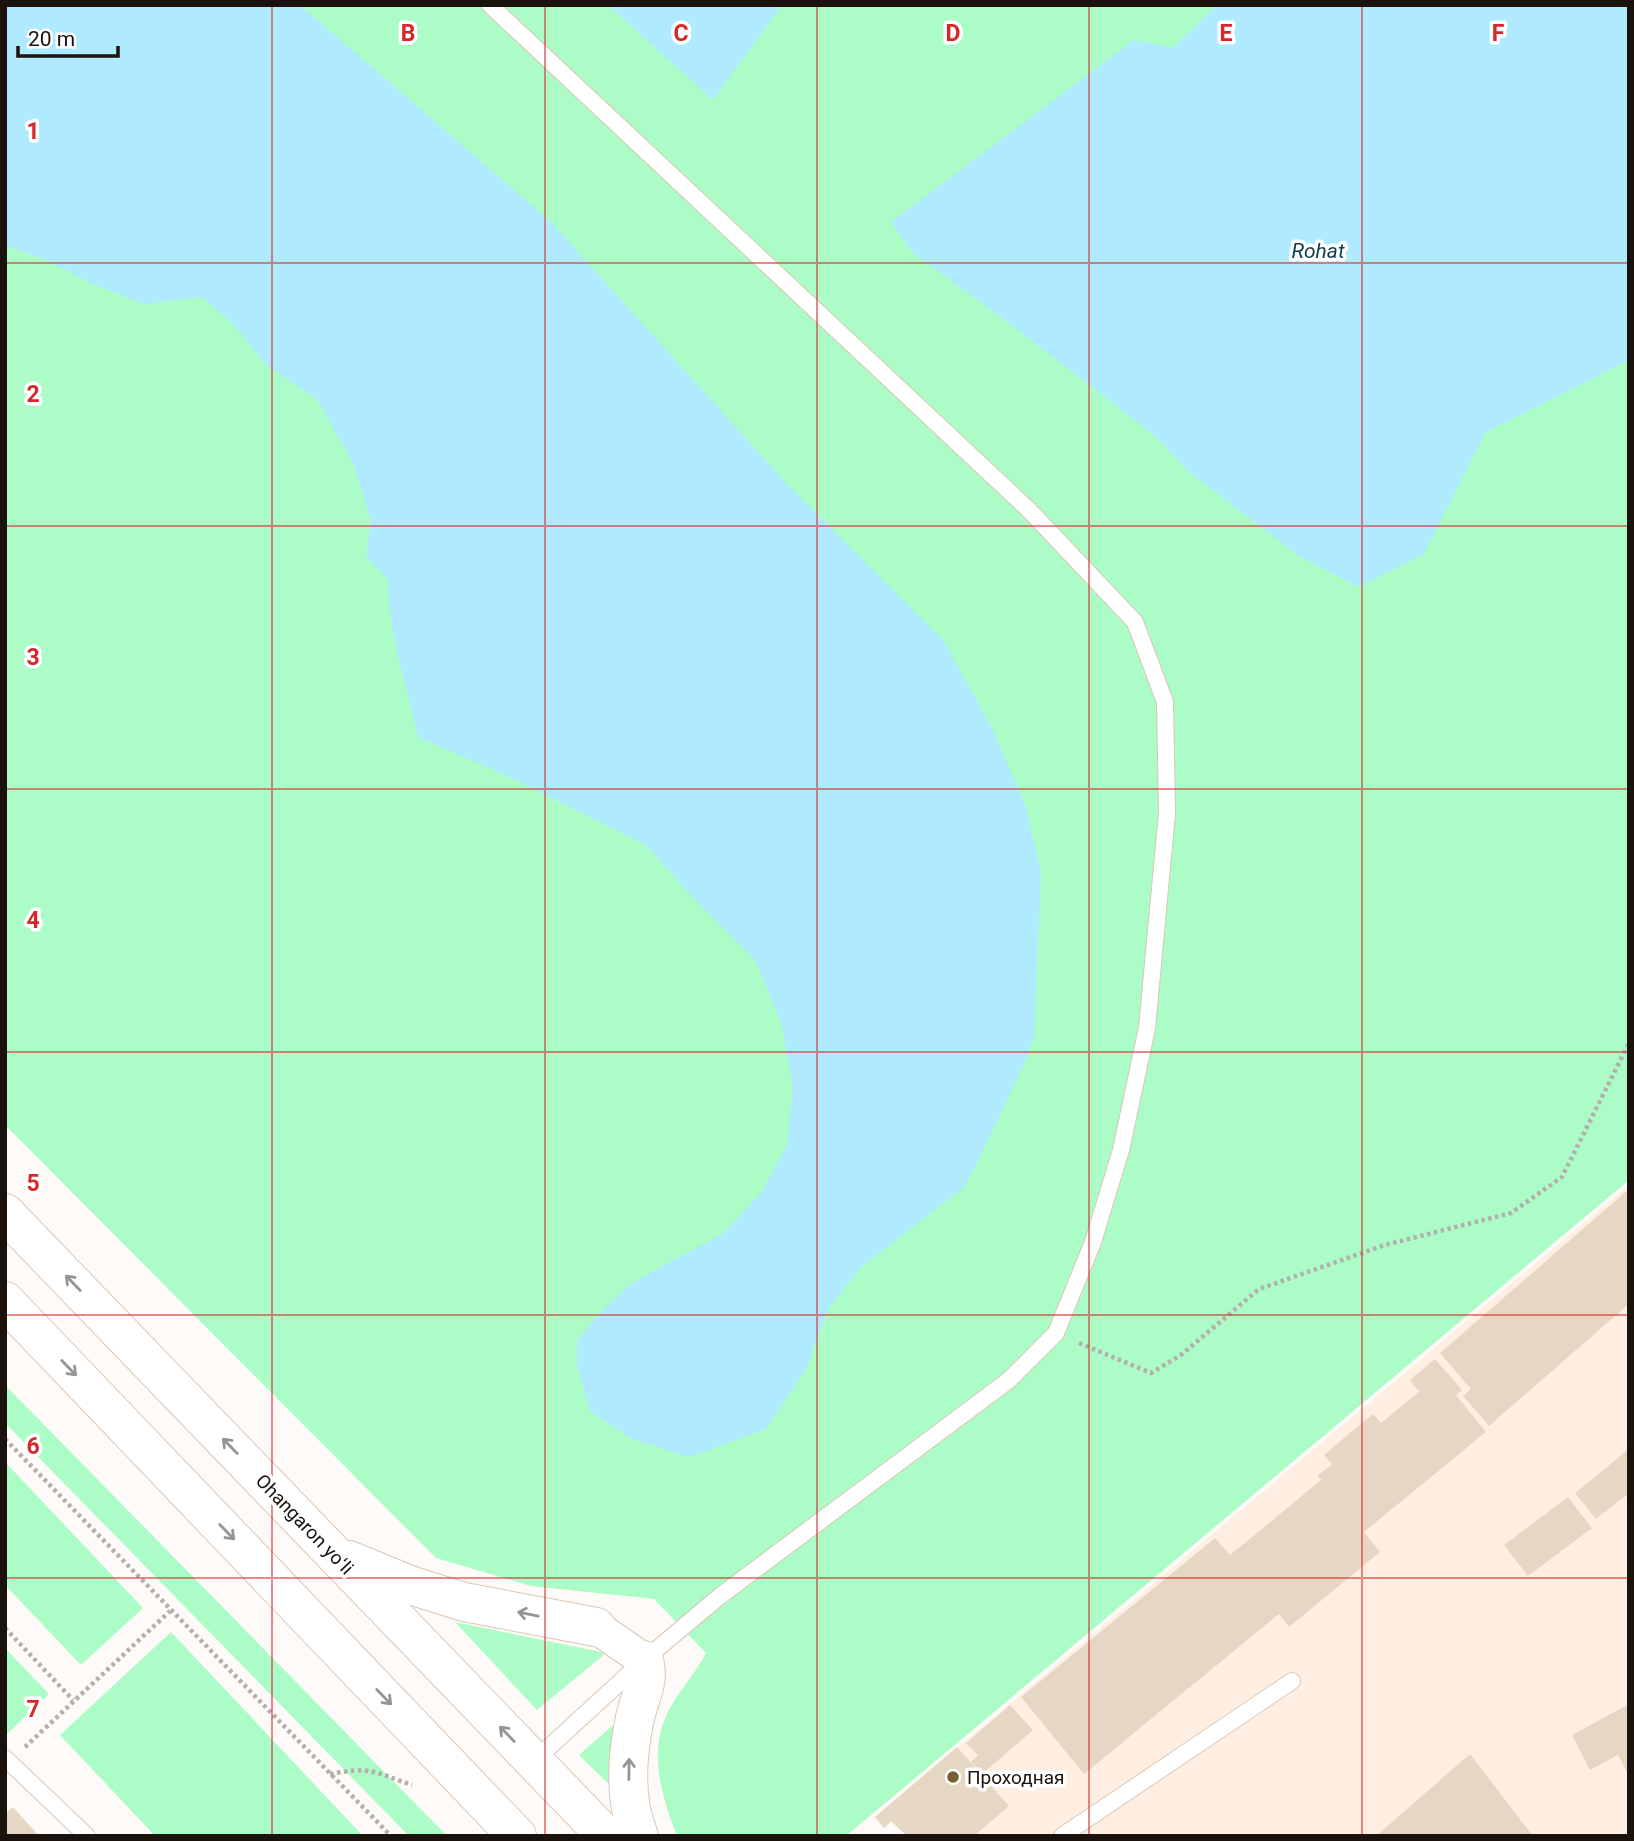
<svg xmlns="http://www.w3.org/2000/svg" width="1634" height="1841" font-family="Roboto,sans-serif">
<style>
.built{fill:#ffefe2}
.green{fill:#abfcc6}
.water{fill:#b0eaff}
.building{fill:#e6d7c4}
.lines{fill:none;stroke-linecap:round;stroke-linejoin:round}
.lane-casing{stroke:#dac7b7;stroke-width:18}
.street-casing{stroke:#dac7b7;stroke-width:35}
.highway-casing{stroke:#dac7b7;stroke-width:40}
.path{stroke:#b4afac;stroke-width:4.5;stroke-dasharray:3.5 3.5;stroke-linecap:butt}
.lane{stroke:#fff;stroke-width:16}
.street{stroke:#fff;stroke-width:33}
.highway{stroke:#fff;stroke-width:38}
.oneway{stroke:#989492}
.grid{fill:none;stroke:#d62828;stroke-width:2;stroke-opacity:0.55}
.poi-dot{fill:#766030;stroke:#fff;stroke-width:2.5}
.labels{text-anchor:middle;stroke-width:7;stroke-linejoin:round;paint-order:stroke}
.street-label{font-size:19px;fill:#19120d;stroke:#fff}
.poi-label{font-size:19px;fill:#19120d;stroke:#fff;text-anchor:start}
.water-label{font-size:21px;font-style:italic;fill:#0c3e4c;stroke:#fff}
.grid-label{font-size:23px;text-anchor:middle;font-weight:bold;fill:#d62828;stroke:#fff;stroke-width:7;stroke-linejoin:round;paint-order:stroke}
</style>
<rect width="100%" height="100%" fill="#fefaf7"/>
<path class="built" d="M 1629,1185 L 1629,1836 L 907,1836 L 891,1821 L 884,1828 L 875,1817 Z"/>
<g class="green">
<path d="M 5,5 L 1629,5 L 1629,1180 L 846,1836 L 677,1836 C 661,1794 647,1750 670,1708 C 681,1689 696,1672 706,1653 L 654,1599 L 531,1586 L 436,1558 L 5,1125 Z"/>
<path d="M 5,1385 L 447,1836 L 409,1836 L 5,1423 Z"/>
<path d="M 5,1462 L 143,1608 L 81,1665 L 5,1585 Z"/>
<path d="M 455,1622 L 606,1653 L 537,1710 Z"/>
<path d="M 171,1632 L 363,1836 L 155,1836 L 60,1735 Z"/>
<path d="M 5,1648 L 49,1694 L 7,1734 L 5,1732 Z"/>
<path d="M 619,1720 L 618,1793 L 579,1755 Z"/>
</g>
<g class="water">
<path d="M 5,5 L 300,5 L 550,221 L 787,484 L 944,641 L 993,730 L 1026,807 L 1041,873 L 1034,1036 L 1024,1064 L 979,1159 L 964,1187 L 860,1268 L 827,1311 L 806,1369 L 766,1429 L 689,1457 L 632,1439 L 590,1411 L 577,1367 L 577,1340 L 604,1309 L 628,1286 L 671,1261 L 723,1234 L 762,1191 L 787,1145 L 793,1087 L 781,1022 L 755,960 L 695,900 L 646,845 L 516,780 L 418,737 C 407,685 388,633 388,579 L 366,557 L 371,521 L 354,465 L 317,399 L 267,366 L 234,325 L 202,297 L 143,304 L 89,282 L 44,259 L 5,245 Z"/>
<path d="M 608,5 L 782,5 L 713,100 Z"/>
<path d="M 1217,5 L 1629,5 L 1629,360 L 1485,433 L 1424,554 L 1358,587 L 1299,556 L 1190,473 L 1155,436 L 998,315 L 913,253 L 891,222 L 1134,40 L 1173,48 Z"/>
</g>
<g class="building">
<path d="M 1629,1189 L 1629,1304 L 1489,1426 L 1463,1396 L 1471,1389 L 1440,1353 Z"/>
<path d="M 1435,1359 L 1462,1390 L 1456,1395 L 1486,1432 L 1364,1532 L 1380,1552 L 1289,1627 L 1279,1614 L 1084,1774 L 1021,1697 L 1215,1538 L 1230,1555 L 1321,1480 L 1317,1476 L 1332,1464 L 1324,1455 L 1373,1414 L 1381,1423 L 1419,1392 L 1410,1380 Z"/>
<path d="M 1629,1449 L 1629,1493 L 1596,1519 L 1575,1493 Z"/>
<path d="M 1568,1497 L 1592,1528 L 1528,1576 L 1504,1545 Z"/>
<path d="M 1629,1704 L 1629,1776 L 1618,1755 L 1590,1770 L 1572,1735 Z"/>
<path d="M 1010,1705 L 1033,1730 L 982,1774 L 971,1762 L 978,1755 L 966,1743 Z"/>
<path d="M 957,1747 L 1009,1806 L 974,1836 L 907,1836 L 891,1821 L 884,1828 L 875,1817 Z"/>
<path d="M 1470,1754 L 1533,1836 L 1376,1836 Z"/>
<path d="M 13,1807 L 39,1836 L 5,1836 L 5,1814 Z"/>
</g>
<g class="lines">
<defs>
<g id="lane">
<path d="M 490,5 L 1030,511 L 1135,622 L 1165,702 L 1167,813 L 1147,1028 L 1121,1150 L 1093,1242 L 1056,1333 L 1009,1380 L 720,1596 L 644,1660 L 534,1761"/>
<path d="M 5,1758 L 87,1836"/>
<path d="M 1062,1836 L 1292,1681"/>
</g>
<path id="street" d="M 596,1627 L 644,1660"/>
<g id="highway">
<path d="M 5,1213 L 606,1836"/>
<path d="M 5,1301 L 517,1836"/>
<path d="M 349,1560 L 410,1585 L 464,1602 L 596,1627"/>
<path d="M 639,1836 C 624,1800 627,1755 635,1718 C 640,1695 650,1683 644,1660"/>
</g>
</defs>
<use href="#lane" class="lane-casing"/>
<use href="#street" class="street-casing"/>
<use href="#highway" class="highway-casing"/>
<g class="path">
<path d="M 1079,1343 L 1151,1373 L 1181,1355 L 1259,1289 L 1385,1245 L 1511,1213 L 1562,1177 L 1629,1043"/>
<path d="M 5,1439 L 391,1836"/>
<path d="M 5,1628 L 73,1700"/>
<path d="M 25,1747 L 170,1611"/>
<path d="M 330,1774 C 372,1766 374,1772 412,1785"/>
</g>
<use href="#lane" class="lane"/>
<use href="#street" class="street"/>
<use href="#highway" class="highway"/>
</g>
<defs><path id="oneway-shaft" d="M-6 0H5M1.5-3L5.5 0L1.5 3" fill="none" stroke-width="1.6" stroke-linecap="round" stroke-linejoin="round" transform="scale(1.75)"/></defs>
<g class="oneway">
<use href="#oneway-shaft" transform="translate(73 1283) rotate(-134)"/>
<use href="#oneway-shaft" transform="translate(69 1368) rotate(46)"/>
<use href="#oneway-shaft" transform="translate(230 1446) rotate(-134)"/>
<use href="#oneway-shaft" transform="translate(227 1532) rotate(46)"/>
<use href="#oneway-shaft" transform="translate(528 1614) rotate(-169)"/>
<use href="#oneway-shaft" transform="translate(384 1697) rotate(46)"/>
<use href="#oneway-shaft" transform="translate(507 1734) rotate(-134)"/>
<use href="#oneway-shaft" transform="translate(629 1769) rotate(-89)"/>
</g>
<path class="grid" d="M 272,5 L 272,1836M 545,5 L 545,1836M 817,5 L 817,1836M 1089,5 L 1089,1836M 1362,5 L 1362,1836M 5,263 L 1629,263M 5,526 L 1629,526M 5,789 L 1629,789M 5,1052 L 1629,1052M 5,1315 L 1629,1315M 5,1578 L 1629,1578"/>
<circle class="poi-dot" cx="953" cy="1777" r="7"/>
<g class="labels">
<g class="street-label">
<text transform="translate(305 1524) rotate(46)" y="7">Ohangaron yoʻli</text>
</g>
<g class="poi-label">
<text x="967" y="1784">Проходная</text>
</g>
<g class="water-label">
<text x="1318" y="258">Rohat</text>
</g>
</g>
<g class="grid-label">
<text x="408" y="41">B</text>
<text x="681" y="41">C</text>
<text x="953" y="41">D</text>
<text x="1226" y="41">E</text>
<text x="1498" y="41">F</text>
<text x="33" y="139">1</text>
<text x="33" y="402">2</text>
<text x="33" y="665">3</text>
<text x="33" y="928">4</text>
<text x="33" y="1191">5</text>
<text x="33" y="1454">6</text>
<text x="33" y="1717">7</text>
</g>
<rect width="1634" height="1841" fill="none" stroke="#19120d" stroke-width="14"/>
<path d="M18 46v10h100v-10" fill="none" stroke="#19120d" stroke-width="3.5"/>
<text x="28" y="46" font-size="21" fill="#19120d" stroke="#ffffff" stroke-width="5" paint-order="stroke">20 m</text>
</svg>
